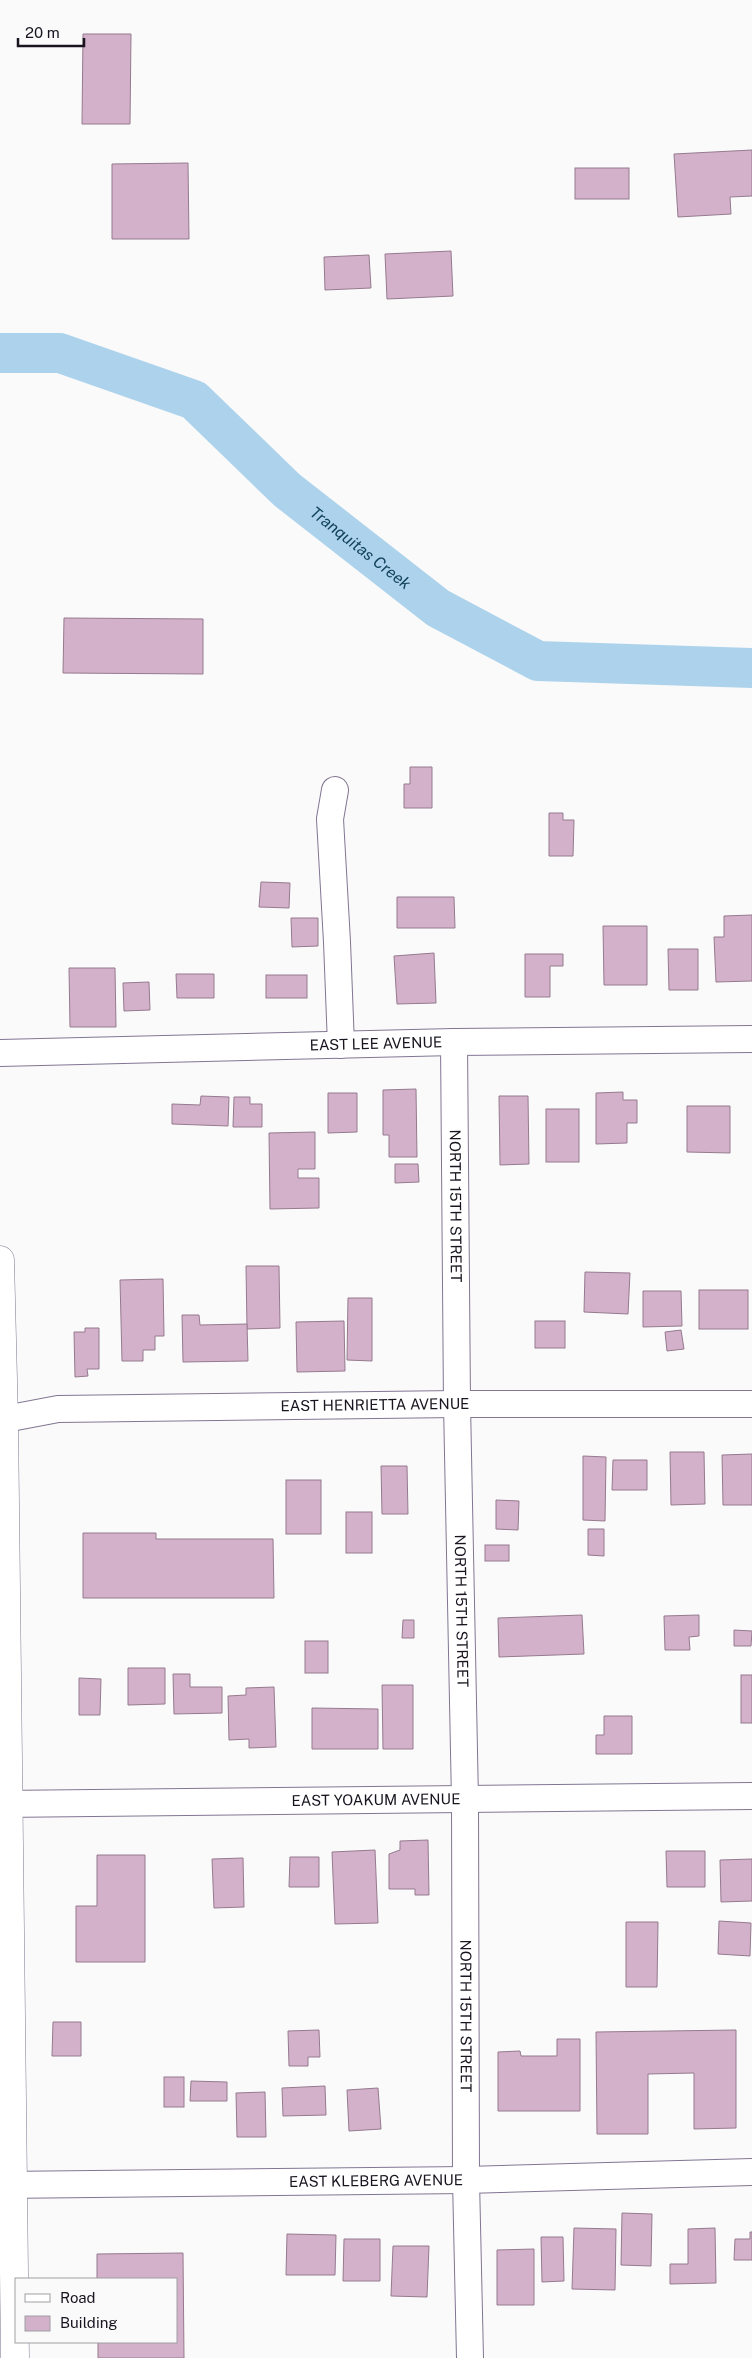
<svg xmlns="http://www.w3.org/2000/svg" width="752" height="2358" font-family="'Public Sans',sans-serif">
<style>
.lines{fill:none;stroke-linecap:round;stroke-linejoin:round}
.river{stroke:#add3ec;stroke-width:40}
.building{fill:#d4b1cb;stroke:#957a8e}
.street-casing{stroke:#817692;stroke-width:28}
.primary-casing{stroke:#817692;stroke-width:29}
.street{stroke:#fff;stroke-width:26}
.primary{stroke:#fff;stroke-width:28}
.labels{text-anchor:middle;stroke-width:5;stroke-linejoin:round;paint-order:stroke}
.street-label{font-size:15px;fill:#19141f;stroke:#fafafa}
.water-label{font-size:16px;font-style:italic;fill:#14435d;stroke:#fafafa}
</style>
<rect width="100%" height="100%" fill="#fafafa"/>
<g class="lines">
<path class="river" id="s1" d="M 0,353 L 60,353 L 194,400 L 287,490 L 438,608 L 538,661 L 752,668"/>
</g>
<g class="building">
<path d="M 83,34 L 131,34 L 130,124 L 82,124 Z"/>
<path d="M 752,150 L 752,196 L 730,197 L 731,214 L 678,217 L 674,154 Z"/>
<path d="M 188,163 L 189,239 L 112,239 L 112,164 Z"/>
<rect x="575" y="168" width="54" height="31"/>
<path d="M 451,251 L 453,296 L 387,299 L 385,254 Z"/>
<path d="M 369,255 L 371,288 L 325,290 L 324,257 Z"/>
<path d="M 64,618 L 203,619 L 203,674 L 63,673 Z"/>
<path d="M 410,767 L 432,767 L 432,808 L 404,808 L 404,784 L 410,784 Z"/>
<path d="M 549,813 L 563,813 L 563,820 L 574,820 L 573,856 L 549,856 Z"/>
<path d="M 261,882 L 290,883 L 289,908 L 259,907 Z"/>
<path d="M 397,897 L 454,897 L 455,928 L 397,928 Z"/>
<path d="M 752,915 L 752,981 L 716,982 L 714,937 L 724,937 L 724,916 Z"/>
<path d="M 291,918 L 318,918 L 318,946 L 292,947 Z"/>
<path d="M 603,926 L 647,926 L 647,985 L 604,985 Z"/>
<path d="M 668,949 L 698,949 L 698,990 L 669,990 Z"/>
<path d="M 434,953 L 436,1003 L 397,1004 L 394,956 Z"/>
<path d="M 525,954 L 563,954 L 563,966 L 550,966 L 550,997 L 525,997 Z"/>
<path d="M 69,968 L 115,968 L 116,1027 L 70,1027 Z"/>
<path d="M 176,974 L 214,974 L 214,998 L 177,998 Z"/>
<rect x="266" y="975" width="41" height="23"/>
<path d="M 149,982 L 150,1010 L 124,1011 L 123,983 Z"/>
<path d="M 416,1089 L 417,1157 L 389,1157 L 389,1135 L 383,1135 L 383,1090 Z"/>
<path d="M 623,1092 L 623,1100 L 637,1100 L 637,1123 L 627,1123 L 627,1143 L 596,1144 L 596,1093 Z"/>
<path d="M 328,1093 L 357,1093 L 357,1132 L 328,1133 Z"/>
<path d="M 201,1096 L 229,1097 L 228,1126 L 172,1124 L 172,1104 L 200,1105 Z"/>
<path d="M 499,1096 L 528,1096 L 529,1164 L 500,1165 Z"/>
<path d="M 234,1097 L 250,1097 L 250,1104 L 262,1104 L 262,1127 L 233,1127 Z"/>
<path d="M 687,1106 L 730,1106 L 730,1153 L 687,1152 Z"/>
<rect x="546" y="1109" width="33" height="53"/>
<path d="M 315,1132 L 315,1169 L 298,1169 L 298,1178 L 319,1178 L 319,1208 L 270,1209 L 269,1133 Z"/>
<path d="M 395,1164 L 418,1164 L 419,1182 L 395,1183 Z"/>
<path d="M 246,1266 L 279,1266 L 280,1328 L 247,1329 Z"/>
<path d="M 585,1272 L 630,1273 L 628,1314 L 584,1312 Z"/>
<path d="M 163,1279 L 164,1336 L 155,1336 L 155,1350 L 143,1350 L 143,1361 L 122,1361 L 120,1280 Z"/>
<rect x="699" y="1290" width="49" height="39"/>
<path d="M 643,1291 L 681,1291 L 682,1326 L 643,1327 Z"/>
<path d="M 348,1298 L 372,1298 L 372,1361 L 347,1360 Z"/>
<path d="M 182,1315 L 199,1315 L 200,1325 L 247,1324 L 248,1361 L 183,1362 Z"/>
<path d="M 344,1321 L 345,1371 L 297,1372 L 296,1322 Z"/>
<rect x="535" y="1321" width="30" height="27"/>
<path d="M 85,1328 L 99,1328 L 99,1369 L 87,1369 L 88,1376 L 75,1377 L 74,1332 L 85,1332 Z"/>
<path d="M 681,1330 L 684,1349 L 667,1351 L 665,1332 Z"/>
<path d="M 670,1452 L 704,1452 L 705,1504 L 671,1505 Z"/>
<path d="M 752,1454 L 752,1505 L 723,1505 L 722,1455 Z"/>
<path d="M 583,1456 L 606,1457 L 605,1521 L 583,1520 Z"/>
<path d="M 613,1460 L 647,1460 L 647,1490 L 612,1490 Z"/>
<path d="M 381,1466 L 407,1466 L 408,1514 L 382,1514 Z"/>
<rect x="286" y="1480" width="35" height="54"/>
<path d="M 496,1500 L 519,1501 L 518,1530 L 496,1529 Z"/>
<rect x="346" y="1512" width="26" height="41"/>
<path d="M 588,1529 L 604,1529 L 604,1556 L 588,1555 Z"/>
<path d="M 83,1533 L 156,1533 L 156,1539 L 273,1539 L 274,1598 L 83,1598 Z"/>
<rect x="485" y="1545" width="24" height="16"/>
<path d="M 582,1615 L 584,1654 L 499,1657 L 498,1618 Z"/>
<path d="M 699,1615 L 699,1636 L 689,1637 L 690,1650 L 665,1650 L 664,1616 Z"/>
<path d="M 403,1620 L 414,1620 L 414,1638 L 402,1638 Z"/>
<path d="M 734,1630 L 752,1631 L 751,1646 L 734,1646 Z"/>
<rect x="305" y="1641" width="23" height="32"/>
<path d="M 128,1668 L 165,1668 L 165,1704 L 128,1705 Z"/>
<path d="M 173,1674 L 190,1674 L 190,1687 L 222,1687 L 222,1713 L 174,1714 Z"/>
<rect x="741" y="1675" width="11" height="48"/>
<path d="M 79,1678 L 101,1679 L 100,1715 L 79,1715 Z"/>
<path d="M 382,1685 L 413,1685 L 413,1749 L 383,1749 Z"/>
<path d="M 274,1687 L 276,1747 L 249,1748 L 249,1739 L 229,1740 L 228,1696 L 246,1695 L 246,1688 Z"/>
<path d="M 312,1708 L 378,1709 L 378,1749 L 312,1749 Z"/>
<path d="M 604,1716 L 632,1716 L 632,1754 L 596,1754 L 596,1735 L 604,1735 Z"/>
<path d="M 428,1840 L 429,1895 L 415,1895 L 415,1889 L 389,1889 L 389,1854 L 400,1850 L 400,1841 Z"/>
<path d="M 375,1850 L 378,1923 L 335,1924 L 332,1852 Z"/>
<path d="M 666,1851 L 705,1851 L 705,1887 L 667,1887 Z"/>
<path d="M 97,1855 L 145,1855 L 145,1962 L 76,1962 L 76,1906 L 97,1906 Z"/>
<path d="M 290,1857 L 319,1857 L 319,1887 L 289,1887 Z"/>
<path d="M 243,1858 L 244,1907 L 214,1908 L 212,1859 Z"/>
<path d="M 752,1859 L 752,1901 L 721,1902 L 720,1860 Z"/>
<path d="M 719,1921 L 751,1923 L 750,1956 L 718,1954 Z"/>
<path d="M 626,1922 L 658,1922 L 657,1987 L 626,1987 Z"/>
<path d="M 53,2022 L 81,2022 L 81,2056 L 52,2056 Z"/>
<path d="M 319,2030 L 320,2057 L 308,2057 L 308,2066 L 289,2066 L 288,2031 Z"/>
<path d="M 736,2030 L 736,2128 L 694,2129 L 694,2073 L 648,2074 L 648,2134 L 597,2134 L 596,2032 Z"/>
<path d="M 557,2039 L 580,2039 L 580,2111 L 498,2111 L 498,2052 L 520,2051 L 521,2056 L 557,2056 Z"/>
<rect x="164" y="2077" width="20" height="30"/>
<path d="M 191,2081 L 227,2082 L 227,2101 L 190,2101 Z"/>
<path d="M 325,2086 L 326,2115 L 283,2116 L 282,2088 Z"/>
<path d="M 378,2088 L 381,2129 L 349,2131 L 347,2090 Z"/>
<path d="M 265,2092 L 266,2137 L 237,2137 L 236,2093 Z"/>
<path d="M 622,2213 L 652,2214 L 651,2266 L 621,2265 Z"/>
<path d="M 574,2228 L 616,2229 L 615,2290 L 572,2289 Z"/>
<path d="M 715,2228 L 716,2283 L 670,2284 L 670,2264 L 688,2264 L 688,2229 Z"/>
<path d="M 750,2232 L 752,2232 L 752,2260 L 734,2260 L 735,2239 L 750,2239 Z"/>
<path d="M 287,2234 L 336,2235 L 335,2275 L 286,2275 Z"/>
<path d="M 541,2237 L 563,2237 L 564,2281 L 542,2282 Z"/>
<path d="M 344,2239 L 380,2239 L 380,2281 L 343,2281 Z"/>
<path d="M 393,2246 L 429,2246 L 427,2297 L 391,2296 Z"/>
<path d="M 534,2249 L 534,2305 L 497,2305 L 497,2250 Z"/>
<path d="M 183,2253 L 184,2358 L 98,2358 L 98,2342 L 176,2342 L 176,2279 L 97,2279 L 97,2254 Z"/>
</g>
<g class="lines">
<defs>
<g id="street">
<path d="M 335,790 L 330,819 L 337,942 L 341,1045"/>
<path id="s2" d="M 454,1042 L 457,1404 L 465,1801 L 466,2180 L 470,2358"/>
<path id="s3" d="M 0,1053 L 454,1042 L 752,1039"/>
<path id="s4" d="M 0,1420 L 58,1409 L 457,1404 L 752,1404"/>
<path id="s5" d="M 0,1804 L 752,1796"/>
<path id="s6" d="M 0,2185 L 466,2180 L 752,2172"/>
</g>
<path id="primary" d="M 0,1260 L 4,1420 L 15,2358"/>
</defs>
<use href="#street" class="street-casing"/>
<use href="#primary" class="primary-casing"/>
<use href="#street" class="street"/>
<use href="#primary" class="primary"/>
</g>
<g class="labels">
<g class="street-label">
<text dy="5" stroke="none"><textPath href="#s3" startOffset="376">EAST LEE AVENUE</textPath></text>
<text dy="5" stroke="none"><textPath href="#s2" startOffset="164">NORTH 15TH STREET</textPath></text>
<text dy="5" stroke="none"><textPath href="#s4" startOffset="376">EAST HENRIETTA AVENUE</textPath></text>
<text dy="5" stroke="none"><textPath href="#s2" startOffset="569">NORTH 15TH STREET</textPath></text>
<text dy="5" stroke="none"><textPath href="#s5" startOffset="376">EAST YOAKUM AVENUE</textPath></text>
<text dy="5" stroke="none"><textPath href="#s2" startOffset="974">NORTH 15TH STREET</textPath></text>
<text dy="5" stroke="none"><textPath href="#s6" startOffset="376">EAST KLEBERG AVENUE</textPath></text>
</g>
<g class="water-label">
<text dy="6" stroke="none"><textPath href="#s1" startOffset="425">Tranquitas Creek</textPath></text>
</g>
</g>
<rect x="15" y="2278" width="162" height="65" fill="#fafafa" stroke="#a09ea2"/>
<rect x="25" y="2294" width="25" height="8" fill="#ffffff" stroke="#a09ea2"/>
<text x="60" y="2303" font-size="15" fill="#19141f">Road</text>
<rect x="25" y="2316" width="25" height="15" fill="#d4b1cb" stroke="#a09ea2"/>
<text x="60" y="2328" font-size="15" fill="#19141f">Building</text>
<path d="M18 38v8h66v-8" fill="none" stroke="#19141f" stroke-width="2.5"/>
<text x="25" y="38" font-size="15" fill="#19141f" stroke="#fafafa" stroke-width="4" paint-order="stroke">20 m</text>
</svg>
